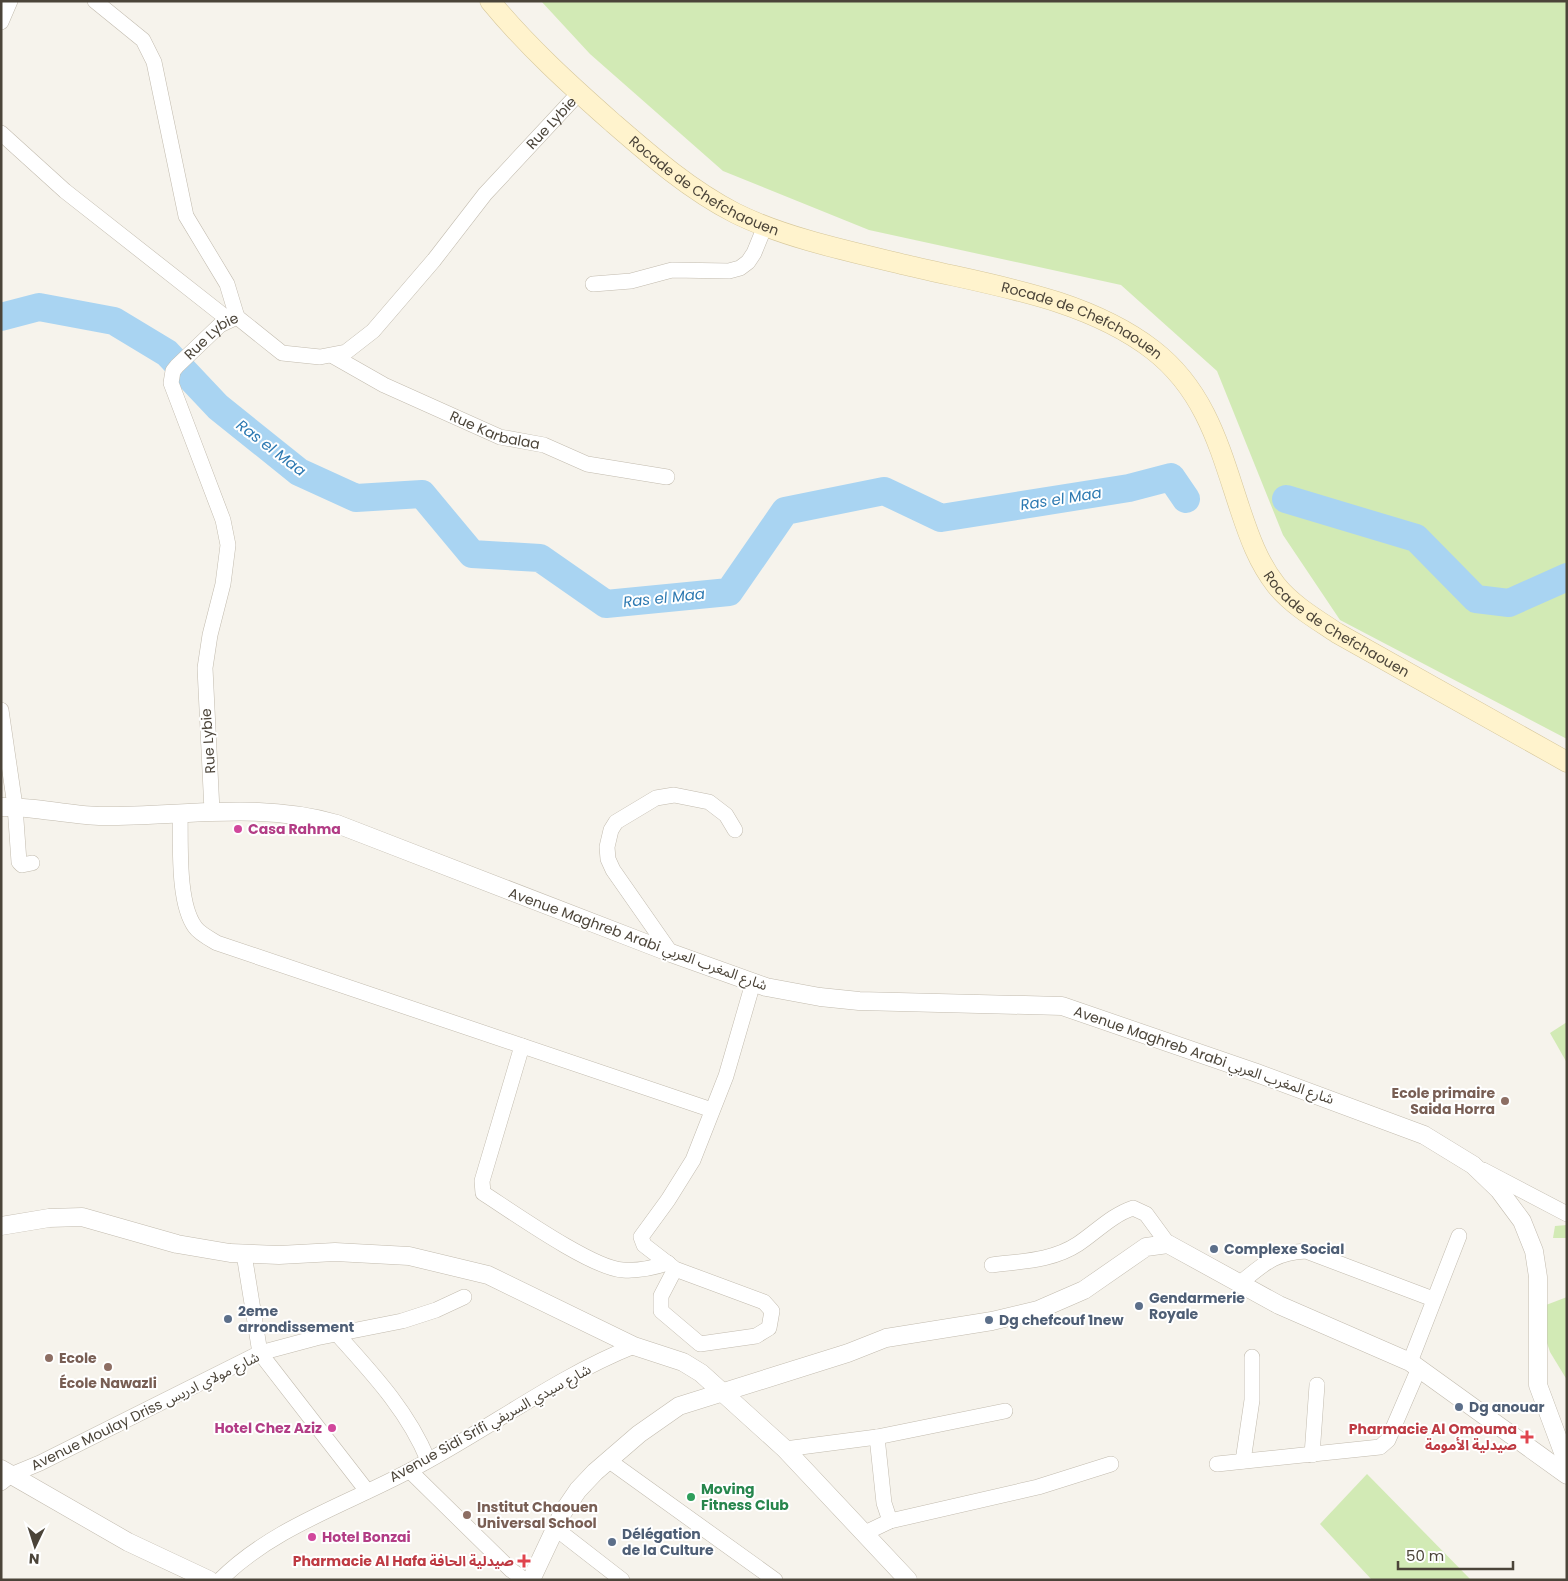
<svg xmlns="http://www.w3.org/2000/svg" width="1568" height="1581" font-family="Poppins,'Noto Sans Arabic',sans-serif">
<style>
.green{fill:#d2eab5}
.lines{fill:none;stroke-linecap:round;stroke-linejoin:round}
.river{stroke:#a9d4f2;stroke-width:28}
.minor-casing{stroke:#c2bbae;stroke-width:16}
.tertiary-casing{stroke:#c2bbae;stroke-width:19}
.secondary-casing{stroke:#d6c79b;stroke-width:21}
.minor{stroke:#fff;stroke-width:15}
.tertiary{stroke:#fff;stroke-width:18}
.secondary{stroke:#fff3cd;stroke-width:20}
.hotel-dot{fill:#d1479c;stroke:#fff;stroke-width:2}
.education-dot{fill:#8d6e63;stroke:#fff;stroke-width:2}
.service-dot{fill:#5c6f8a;stroke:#fff;stroke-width:2}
.health-dot{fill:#e0444e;stroke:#fff;stroke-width:2}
.leisure-dot{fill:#2e9e5b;stroke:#fff;stroke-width:2}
.labels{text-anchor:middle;stroke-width:4;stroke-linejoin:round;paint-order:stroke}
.street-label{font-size:14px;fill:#4b4439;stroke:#fff}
.hotel-label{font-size:14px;font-weight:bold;fill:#b23c85;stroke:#fff;text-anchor:start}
.education-label{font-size:14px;font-weight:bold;fill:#785e54;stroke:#fff;text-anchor:start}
.service-label{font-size:14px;font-weight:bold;fill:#4e5e75;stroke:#fff;text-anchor:start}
.health-label{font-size:14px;font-weight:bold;fill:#be3a42;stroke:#fff;text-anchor:end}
.leisure-label{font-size:14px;font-weight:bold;fill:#27864d;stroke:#fff;text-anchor:start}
.water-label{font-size:15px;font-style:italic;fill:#2e7ab2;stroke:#fff}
</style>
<rect width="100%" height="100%" fill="#f6f3ec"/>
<g class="green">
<path d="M 541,1 L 1567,1 L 1567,739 L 1340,620 L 1283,535 L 1217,371 L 1121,285 L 869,230 L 723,171 L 590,54 Z"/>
<path d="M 1567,1022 L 1567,1063 L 1550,1033 Z"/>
<path d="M 1567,1225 L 1567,1238 L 1553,1238 L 1555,1226 Z"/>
<path d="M 1567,1297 L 1567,1380 L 1550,1352 L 1544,1334 L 1546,1305 Z"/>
<path d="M 1367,1474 L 1471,1580 L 1372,1580 L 1320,1524 Z"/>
</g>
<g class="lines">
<g class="river">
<path d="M 1,317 L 39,307 L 114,321 L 167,353 L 218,407 L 299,472 L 356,498 L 422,494 L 472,554 L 540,558 L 606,604 L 729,592 L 785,511 L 884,491 L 941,518 L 1129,488 L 1171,477 L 1186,499"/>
<path d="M 1286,499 L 1416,538 L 1476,599 L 1509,603 L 1567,577"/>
</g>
<defs>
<g id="minor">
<path d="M 95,1 L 143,40 L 154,62 L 186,216 L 227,284 L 237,317"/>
<path d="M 1,22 L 10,1"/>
<path d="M 1,133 L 65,191 L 229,320"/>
<path d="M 593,284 L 631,281 L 672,270 L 729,271 L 740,268 L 748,262 L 754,253 L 765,226"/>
<path id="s1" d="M 333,356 L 384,385 L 500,437 L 544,445 L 587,464 L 667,477"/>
<path d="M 1,710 L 15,806 L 19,862 L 22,865 L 32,863"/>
<path id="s2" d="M 212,811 L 205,668 L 210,635 L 223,584 L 228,545 L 223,520 L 171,383 L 173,371 L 177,366 L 220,325 L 237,317 L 282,353 L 320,357 L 346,352 L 373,331 L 434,260 L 485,194 L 579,93"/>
<path d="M 180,813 C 181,843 177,902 195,927 C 199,933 210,939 217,943 L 712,1110"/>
<path d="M 671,953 L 613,870 L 608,859 L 607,847 L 611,830 L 616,822 L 656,798 L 674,795 L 709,802 L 726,815 L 735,830"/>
<path d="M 522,1046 L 482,1181 L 483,1193 C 511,1211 593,1269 623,1270 C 638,1271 653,1268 668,1263"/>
<path d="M 1483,1170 L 1567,1214"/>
<path d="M 244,1254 L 260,1353 L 367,1491"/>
<path d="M 992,1265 C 1022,1261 1052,1261 1078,1244 C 1096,1232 1112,1215 1133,1208 L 1146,1214 L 1168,1244"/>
<path d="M 675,1269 L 764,1302 L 772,1311 L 769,1328 L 756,1336 L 700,1344 L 661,1311 L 661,1296 L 675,1269 L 644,1245 L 641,1237 L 668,1200 L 693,1160 L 726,1076 L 753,983"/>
<path d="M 1239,1284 C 1264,1264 1273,1253 1306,1251 L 1433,1299"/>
<path d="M 337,1334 C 372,1373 408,1411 428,1460"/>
<path d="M 1410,1362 L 1459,1236"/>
<path d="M 877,1437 L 884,1503 L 890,1521"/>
<path d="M 785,1449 L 877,1437 L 1005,1411"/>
<path d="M 1312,1455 L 1317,1385"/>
<path d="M 608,1460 L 775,1580"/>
<path d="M 1243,1461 L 1252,1400 L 1252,1357"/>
<path d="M 1217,1464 L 1380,1447 L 1388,1440 L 1419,1368"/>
<path d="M 410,1471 L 511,1570 L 525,1580"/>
<path d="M 1,1483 L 11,1475 L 40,1463 L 260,1353 L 316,1338 L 402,1321 L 436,1310 L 464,1297"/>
<path d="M 555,1528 L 622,1580"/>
<path d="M 865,1533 L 890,1521 L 1038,1487 L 1111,1464"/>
<path d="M 220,1580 C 272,1528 345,1505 409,1471 C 485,1432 554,1378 634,1346"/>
</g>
<g id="tertiary">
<path d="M 1,807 C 33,806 66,815 99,816 C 181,817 258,801 337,824 L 671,953 L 766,987 L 820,997 L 859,1001 L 1062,1006 L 1254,1072 L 1424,1135 L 1473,1165 L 1499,1190 L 1522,1221 L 1534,1251 L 1538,1277 L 1538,1385 L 1567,1463"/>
<path d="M 1,1226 L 49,1218 L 82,1217 L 177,1244 L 230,1253 L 279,1255 L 335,1252 L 409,1256 L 488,1275 L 634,1346 L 683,1362 L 701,1373 L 785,1449 L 908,1580"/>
<path d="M 1,1469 L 128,1542 L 209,1580"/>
<path d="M 531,1580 L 563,1512 L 578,1490 L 595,1472 L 639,1434 L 679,1406 L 848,1353 L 886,1338 L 992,1321 L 1038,1310 L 1084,1290 L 1146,1247 L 1168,1244 L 1279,1305 L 1410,1362 L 1567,1475"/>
</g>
<g id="secondary">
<path id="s3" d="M 490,1 C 527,46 570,85 613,123 C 651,156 690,190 735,213 C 785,238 852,252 906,265 C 989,285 1084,297 1153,350 C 1206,391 1220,449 1240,509 C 1249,536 1258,562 1276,585 C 1292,605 1316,619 1337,633 L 1567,762"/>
</g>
</defs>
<use href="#minor" class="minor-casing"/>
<use href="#tertiary" class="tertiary-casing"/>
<use href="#secondary" class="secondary-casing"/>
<use href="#minor" class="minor"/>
<use href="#tertiary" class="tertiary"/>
<use href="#secondary" class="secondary"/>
</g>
<g class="hotel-dot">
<circle cx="238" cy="829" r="5"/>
<circle cx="332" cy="1428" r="5"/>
<circle cx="312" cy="1537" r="5"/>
</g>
<g class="education-dot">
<circle cx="1505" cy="1101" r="5"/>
<circle cx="49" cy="1358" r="5"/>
<circle cx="108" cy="1367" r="5"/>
<circle cx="467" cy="1515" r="5"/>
</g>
<g class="service-dot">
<circle cx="1214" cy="1249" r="5"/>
<circle cx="1139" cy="1306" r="5"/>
<circle cx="228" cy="1319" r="5"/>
<circle cx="989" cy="1320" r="5"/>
<circle cx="1459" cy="1407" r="5"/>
<circle cx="612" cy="1542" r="5"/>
</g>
<g class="health-dot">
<path d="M1524.5 1429.5h5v5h5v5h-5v5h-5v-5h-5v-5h5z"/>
<path d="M521.5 1553.5h5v5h5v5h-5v5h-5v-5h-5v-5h5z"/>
</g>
<circle class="leisure-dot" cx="691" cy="1497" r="5"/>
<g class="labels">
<g class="street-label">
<text dy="5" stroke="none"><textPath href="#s2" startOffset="968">Rue Lybie</textPath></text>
<text dy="5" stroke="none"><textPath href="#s3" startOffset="285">Rocade de Chefchaouen</textPath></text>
<text dy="5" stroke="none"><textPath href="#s3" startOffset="690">Rocade de Chefchaouen</textPath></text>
<text dy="5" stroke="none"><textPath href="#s2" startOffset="505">Rue Lybie</textPath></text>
<text dy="5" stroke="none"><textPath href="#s1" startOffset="179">Rue Karbalaa</textPath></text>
<text dy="5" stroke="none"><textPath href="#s3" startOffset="1109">Rocade de Chefchaouen</textPath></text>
<text transform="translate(208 741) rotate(-94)" y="5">Rue Lybie</text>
<text transform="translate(638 939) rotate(20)" y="5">Avenue Maghreb Arabi شارع المغرب العربي</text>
<text transform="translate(1204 1055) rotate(19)" y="5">Avenue Maghreb Arabi شارع المغرب العربي</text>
<text transform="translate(145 1411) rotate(-26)" y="5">Avenue Moulay Driss شارع مولاي ادريس</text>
<text transform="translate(490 1423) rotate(-29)" y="5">Avenue Sidi Srifi شارع سيدي السريفي</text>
</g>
<g class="hotel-label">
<text x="248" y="834">Casa Rahma</text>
<text x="322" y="1433" text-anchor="end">Hotel Chez Aziz</text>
<text x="322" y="1542">Hotel Bonzai</text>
</g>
<g class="education-label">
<text x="1495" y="1098" text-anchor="end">Ecole primaire<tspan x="1495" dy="16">Saida Horra</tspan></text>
<text x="59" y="1363">Ecole</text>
<text x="108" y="1388" text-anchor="middle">École Nawazli</text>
<text x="477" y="1512">Institut Chaouen<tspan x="477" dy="16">Universal School</tspan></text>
</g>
<g class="service-label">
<text x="1224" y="1254">Complexe Social</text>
<text x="1149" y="1303">Gendarmerie<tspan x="1149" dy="16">Royale</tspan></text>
<text x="238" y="1316">2eme<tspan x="238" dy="16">arrondissement</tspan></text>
<text x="999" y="1325">Dg chefcouf 1new</text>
<text x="1469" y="1412">Dg anouar</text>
<text x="622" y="1539">Délégation<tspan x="622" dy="16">de la Culture</tspan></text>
</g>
<g class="health-label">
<text x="1517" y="1434">Pharmacie Al Omouma<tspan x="1517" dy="16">صيدلية الأمومة</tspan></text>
<text x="514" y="1566">Pharmacie Al Hafa صيدلية الحافة</text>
</g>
<g class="leisure-label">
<text x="701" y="1494">Moving<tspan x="701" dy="16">Fitness Club</tspan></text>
</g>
<g class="water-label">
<text transform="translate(271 448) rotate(37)" y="5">Ras el Maa</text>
<text transform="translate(1061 499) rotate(-9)" y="5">Ras el Maa</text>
<text transform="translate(664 598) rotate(-6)" y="5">Ras el Maa</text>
</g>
</g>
<rect width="1568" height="1581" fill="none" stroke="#4b4439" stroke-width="5"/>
<g transform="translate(35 1546) rotate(184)" stroke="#ffffff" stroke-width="4" paint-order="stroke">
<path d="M0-4L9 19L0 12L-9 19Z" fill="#4b4439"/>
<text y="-8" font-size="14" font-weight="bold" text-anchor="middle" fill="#4b4439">N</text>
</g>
<path d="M1398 1561v8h115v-8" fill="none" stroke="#4b4439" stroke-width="2.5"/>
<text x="1406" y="1561" font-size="15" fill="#4b4439" stroke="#ffffff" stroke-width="4" paint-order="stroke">50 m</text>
</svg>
